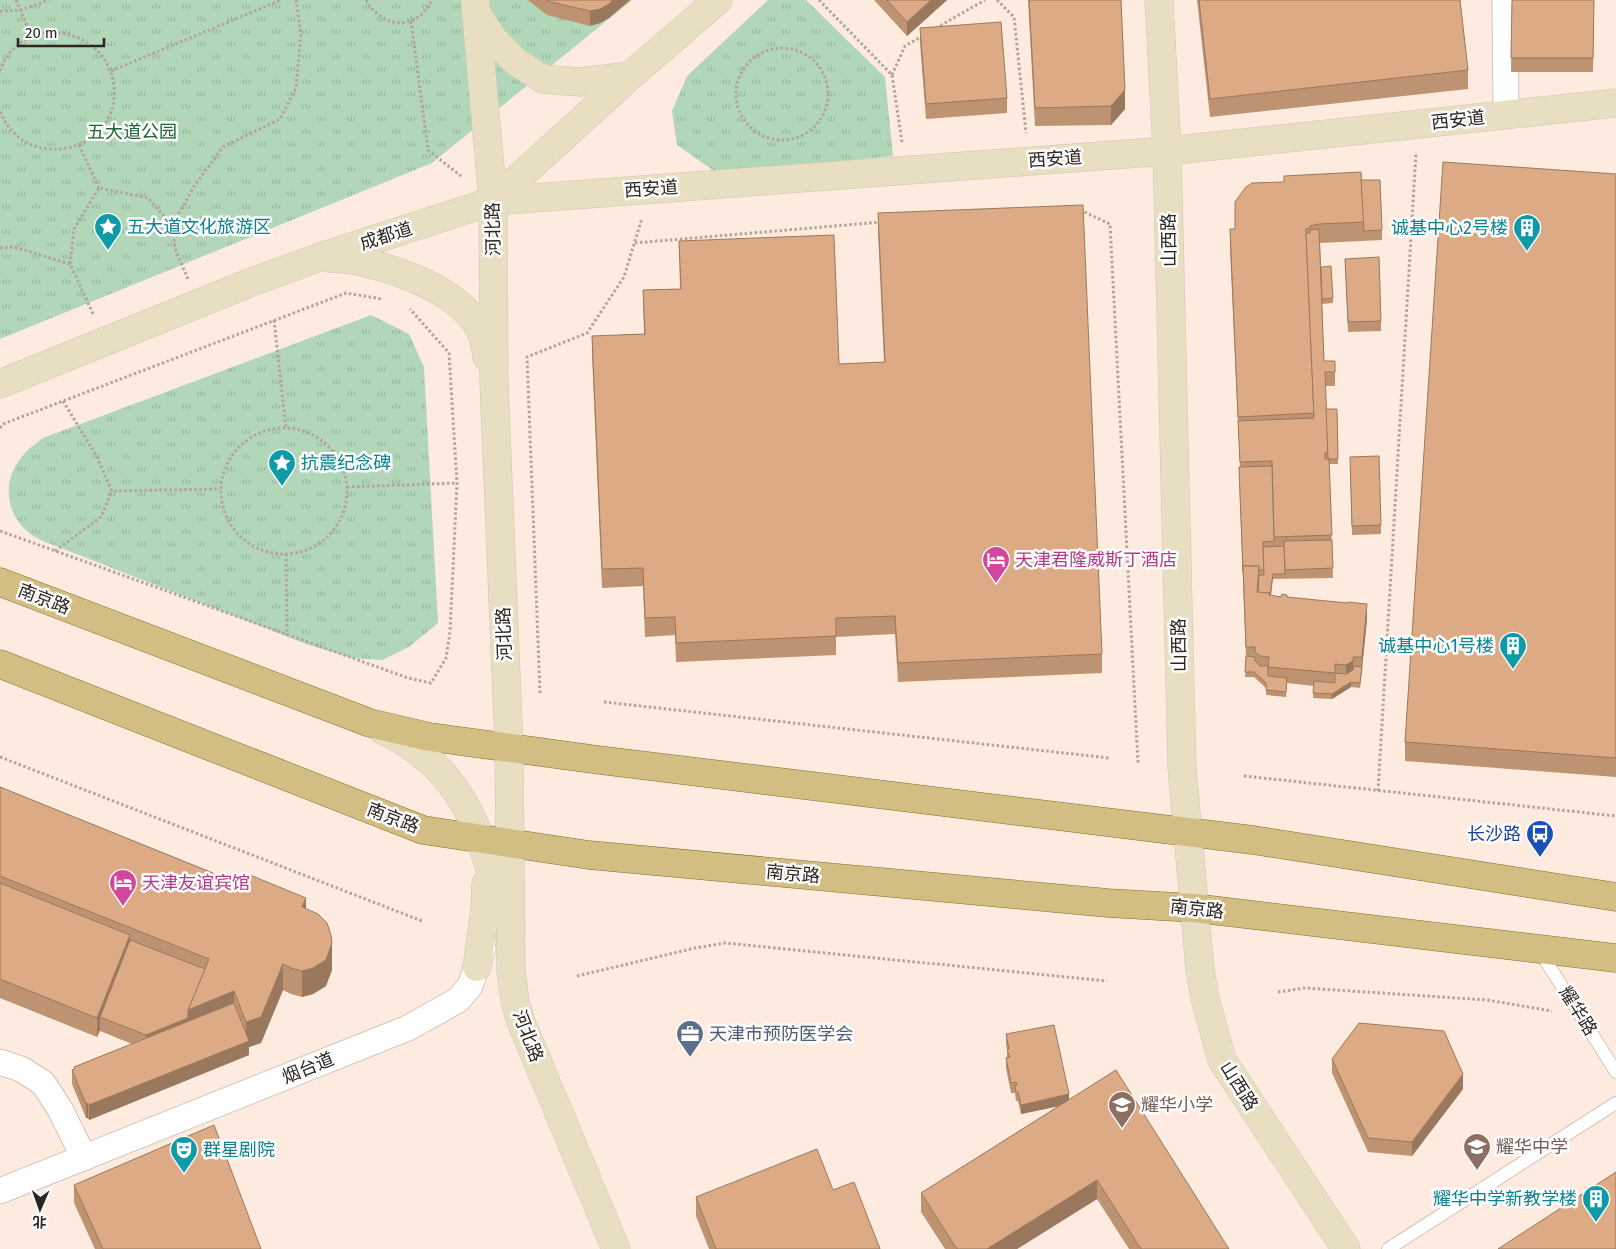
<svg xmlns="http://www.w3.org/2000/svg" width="1616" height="1249" font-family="'Fira Sans','Noto Sans SC',sans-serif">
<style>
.park{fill:url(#park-tufts)}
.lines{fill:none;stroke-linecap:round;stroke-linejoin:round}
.lane-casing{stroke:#d5c4b8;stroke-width:14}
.street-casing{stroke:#d5c4b8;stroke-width:27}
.secondary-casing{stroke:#d5c4b8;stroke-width:29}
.primary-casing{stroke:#846c2a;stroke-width:29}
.path{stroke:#b2a49b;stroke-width:3;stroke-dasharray:2.5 2.5;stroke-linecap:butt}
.lane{stroke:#fff;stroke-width:12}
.street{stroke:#fff;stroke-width:25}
.secondary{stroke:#e8dec1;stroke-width:28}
.primary{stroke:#d2be82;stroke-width:28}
.wall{fill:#bd9372}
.shaded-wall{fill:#9a785d}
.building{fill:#dcab85;stroke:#9a785d}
.labels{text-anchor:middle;stroke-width:5;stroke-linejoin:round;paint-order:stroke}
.street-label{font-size:18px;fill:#2c2520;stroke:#fcfcfc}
.park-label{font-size:18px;fill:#1e6634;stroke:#fcfcfc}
.culture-label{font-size:18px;fill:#0d838f;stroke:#fcfcfc;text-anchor:start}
.hotel-label{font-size:18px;fill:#b23c85;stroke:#fcfcfc;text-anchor:start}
.transit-label{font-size:18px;fill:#164399;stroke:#fcfcfc;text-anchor:end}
.service-label{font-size:18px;fill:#4e5e75;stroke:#fcfcfc;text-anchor:start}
.education-label{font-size:18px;fill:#785e54;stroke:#fcfcfc;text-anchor:start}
</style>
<defs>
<pattern id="park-tufts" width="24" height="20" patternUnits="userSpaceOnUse" patternTransform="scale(1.25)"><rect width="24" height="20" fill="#b1d7b8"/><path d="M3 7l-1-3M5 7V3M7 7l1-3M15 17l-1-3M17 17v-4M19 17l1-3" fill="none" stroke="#98b89e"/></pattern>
</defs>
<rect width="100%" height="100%" fill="#fdebdf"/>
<g class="park">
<path d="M 0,0 L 632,0 L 432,163 L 0,339 Z"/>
<path d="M 768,0 L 806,0 L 885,77 L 893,156 L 717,173 L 677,145 L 672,111 L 687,76 Z"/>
<path d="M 371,315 L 409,334 L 424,367 L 438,623 L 409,647 L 382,660 L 352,658 L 306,644 L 56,546 C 49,543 41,541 35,537 C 4,517 0,479 25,453 C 30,447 37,443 43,438 Z"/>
</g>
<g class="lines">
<defs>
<g id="lane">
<path d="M 1539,950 L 1616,1072"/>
<path d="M 1388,1249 L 1616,1103"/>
</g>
<g id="street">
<path d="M 1505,0 L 1506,115"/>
<path d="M 0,1062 L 21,1069 L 43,1083 L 60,1109 L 84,1158"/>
<path d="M 0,1191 L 408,1028 L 458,1000 L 470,986 L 483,948"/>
</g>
<g id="secondary">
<path d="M 475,0 L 493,201 L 494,383 L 509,747 L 511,970 L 515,1001 L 521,1022 L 616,1249"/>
<path d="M 1159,0 L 1167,151 L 1182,768 L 1200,970 L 1205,998 L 1222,1060 L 1346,1249"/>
<path d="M 476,12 L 494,40 L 516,62 L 543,79 L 580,82 L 630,76"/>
<path d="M 493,201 L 1167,151 L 1616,103"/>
<path d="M 328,258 C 340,259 352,259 363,262 C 402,271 466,294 482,334 C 485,341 486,350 487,357"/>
<path d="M 0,384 L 249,283 L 320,257 L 493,201 L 630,76 L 718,0"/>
<path d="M 383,730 C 460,766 484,831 499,910"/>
<path d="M 477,967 L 485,909 L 486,884"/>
</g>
<g id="primary">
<path d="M 0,582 L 370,723 L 430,737 L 599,760 L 1253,840 L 1616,897"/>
<path d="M 0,664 L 423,830 L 589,855 L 1108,903 L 1194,908 L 1616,958"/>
</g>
</defs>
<use href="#lane" class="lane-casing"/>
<use href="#street" class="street-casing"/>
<use href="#secondary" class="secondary-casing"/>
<use href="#primary" class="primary-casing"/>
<g class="path">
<path d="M 16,0 L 32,37"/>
<path d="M 366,0 C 383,29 416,32 432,0"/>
<path d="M 819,0 L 892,75 L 902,142"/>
<path d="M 997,0 L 1014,17 L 1026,133"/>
<path d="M 0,11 L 21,10 L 49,0"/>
<path d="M 411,21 L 428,150 L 461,176"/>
<path d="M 936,28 L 985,0"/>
<circle cx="782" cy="94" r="46"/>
<path d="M 0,71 C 20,11 108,25 114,87 C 120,153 24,175 0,111"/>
<path d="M 111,71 L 281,0"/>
<path d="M 892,75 L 905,46 L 924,35"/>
<path d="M 79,145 L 99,188"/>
<path d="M 1080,210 L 1110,224 L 1138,763"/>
<path d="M 635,243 L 881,222"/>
<path d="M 0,248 L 14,247 L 70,264 L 94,316"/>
<path d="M 70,264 L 74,229 L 99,188 L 148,198 L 172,225"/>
<path d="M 188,279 L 175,249 L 172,225 L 195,185 L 223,147 L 280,119 L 296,88 L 301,34 L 296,0"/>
<path d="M 274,320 L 286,428"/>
<path d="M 63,401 L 96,455 L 112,491 L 220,489"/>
<circle cx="284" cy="491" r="63"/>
<path d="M 0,428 L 3,424 L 346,293 L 382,299"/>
<path d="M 347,487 L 457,483"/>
<path d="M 0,531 L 408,678 L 431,683 L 446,658 L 450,632 L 457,483 L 449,353 L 410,309"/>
<path d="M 55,551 L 101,517 L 112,491"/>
<path d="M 286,554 L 287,635"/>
<path d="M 540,693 L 527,357 L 587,333 L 624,277 L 642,218"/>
<path d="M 604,702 L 1109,758"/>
<path d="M 0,757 L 422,921"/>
<path d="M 1244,776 L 1616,816"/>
<path d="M 1378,791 L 1416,153"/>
<path d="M 577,976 L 695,948 L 725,943 L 1107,981"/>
<path d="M 1278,992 L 1305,988 L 1487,1000 L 1552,1011"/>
</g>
<use href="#lane" class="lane"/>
<use href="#street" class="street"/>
<use href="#secondary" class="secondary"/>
<use href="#primary" class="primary"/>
</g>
<g class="wall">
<path d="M 528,0 L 630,0 L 609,18 L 600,23 L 590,26 L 547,15 Z"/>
<path d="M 874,0 L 947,0 L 907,36 Z"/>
<path d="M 1028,0 L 1121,0 L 1125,109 L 1111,125 L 1035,126 Z"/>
<path d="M 1197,0 L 1460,0 L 1468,70 L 1468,89 L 1210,117 Z"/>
<path d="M 1512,0 L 1594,0 L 1593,72 L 1511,72 Z"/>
<path d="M 920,28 L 1007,98 L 1007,113 L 926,119 L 920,43 Z"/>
<path d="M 1616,174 L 1616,777 L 1405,761 L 1405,742 Z"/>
<path d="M 1361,180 L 1382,230 L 1382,240 L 1320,243 L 1321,267 L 1333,298 L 1333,303 L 1322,304 L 1324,361 L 1335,361 L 1335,386 L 1325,386 L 1326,409 L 1337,409 L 1338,464 L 1329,464 L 1333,578 L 1273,579 L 1271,596 L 1287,597 L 1367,619 L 1360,688 L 1351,687 L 1332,699 L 1313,698 L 1314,686 L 1287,683 L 1286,697 L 1266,695 L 1266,688 L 1254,677 L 1245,677 L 1246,658 L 1239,477 L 1239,467 L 1240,467 L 1230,248 L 1230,229 L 1235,229 Z"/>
<path d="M 878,213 L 1102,654 L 1102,673 L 898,682 L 895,634 L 836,637 L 836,655 L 676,662 L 675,635 L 645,637 L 643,586 L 602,588 L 592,354 L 592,336 L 644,334 L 643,290 L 680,289 L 679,241 L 839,364 L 884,362 L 878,232 Z"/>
<path d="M 1345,259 L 1381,321 L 1381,331 L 1348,332 Z"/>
<path d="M 1350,467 L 1381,525 L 1381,534 L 1352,535 Z"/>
<path d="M 0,787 L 245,886 L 332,970 L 326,986 L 313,994 L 302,997 L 291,994 L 283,990 L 261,1043 L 249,1047 L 249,1055 L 89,1120 L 88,1118 L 86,1118 L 72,1084 L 72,1070 L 74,1069 L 74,1067 L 132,1044 L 100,1031 L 100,1030 L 97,1037 L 0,998 Z"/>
<path d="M 1006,1034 L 1069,1100 L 1229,1249 L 1129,1249 L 1097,1199 L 1017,1249 L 945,1249 L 921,1212 L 921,1193 L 1059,1106 L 1021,1114 L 1018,1101 L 1016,1101 L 1015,1093 L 1011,1093 L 1006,1068 L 1006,1058 L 1007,1058 L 1007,1050 L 1006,1044 Z"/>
<path d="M 1332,1059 L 1463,1089 L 1412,1156 L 1368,1152 L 1332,1073 Z"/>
<path d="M 74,1185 L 261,1249 L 95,1249 L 74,1203 Z"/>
<path d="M 696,1197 L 880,1249 L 709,1249 L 696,1216 Z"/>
</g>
<g class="shaded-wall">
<path d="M 613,0 L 630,0 L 609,18 L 600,23 L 590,26 L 590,11 Z"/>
<path d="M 931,0 L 947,0 L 907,36 L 907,22 Z"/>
<path d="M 1125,90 L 1125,109 L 1111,125 L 1111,106 Z"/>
<path d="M 1367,604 L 1367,619 L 1360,688 L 1362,657 Z"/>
<path d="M 1353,657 L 1353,671 L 1346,679 L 1346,665 Z"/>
<path d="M 1351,682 L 1351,687 L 1332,699 L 1332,694 Z"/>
<path d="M 306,898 L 306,924 L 302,907 Z"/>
<path d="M 130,935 L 130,954 L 100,1017 L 100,1030 L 97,1037 L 97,1018 Z"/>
<path d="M 332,943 L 332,970 L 326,986 L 313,994 L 302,997 L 302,971 Z"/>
<path d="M 283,964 L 283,990 L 261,1043 L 249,1047 L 249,1055 L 89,1120 L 89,1105 L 246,1042 L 246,1022 Z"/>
<path d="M 234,991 L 234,1017 L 146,1049 L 146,1035 L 188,1010 Z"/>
<path d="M 1463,1074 L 1463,1089 L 1412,1156 L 1412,1142 Z"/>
<path d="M 1069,1094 L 1069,1104 L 1021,1114 L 1021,1105 Z"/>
<path d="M 88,1103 L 88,1118 L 86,1118 L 86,1104 Z"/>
<path d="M 1097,1180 L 1097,1199 L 1017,1249 L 987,1249 Z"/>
</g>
<g class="building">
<path d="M 546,0 L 613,0 L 609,4 L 600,9 L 590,11 L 547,1 Z"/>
<path d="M 887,0 L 931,0 L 907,22 Z"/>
<path d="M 1029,0 L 1121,0 L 1125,90 L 1111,106 L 1035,108 Z"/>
<path d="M 1199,0 L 1460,0 L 1468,70 L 1210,99 Z"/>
<path d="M 1512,0 L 1594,0 L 1593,58 L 1511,58 Z"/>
<path d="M 1001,22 L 1007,98 L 926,104 L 920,28 Z"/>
<path d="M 1443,162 L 1616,174 L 1616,758 L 1405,742 Z"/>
<path d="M 1361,172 L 1364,222 L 1319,224 L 1310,226 L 1310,228 L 1306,229 L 1314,413 L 1238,417 L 1230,229 L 1235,229 L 1235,202 L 1246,187 L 1252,183 L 1284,182 L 1284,176 Z"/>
<path d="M 1361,180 L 1380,180 L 1382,230 L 1364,231 Z"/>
<path d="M 1083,205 L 1102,654 L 898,663 L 895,616 L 836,618 L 836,636 L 676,643 L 675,617 L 645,618 L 643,568 L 602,569 L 592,336 L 645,334 L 643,290 L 681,289 L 679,241 L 834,235 L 839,364 L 885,362 L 878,213 Z"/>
<path d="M 1319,229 L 1324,361 L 1335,361 L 1335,372 L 1325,372 L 1328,452 L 1325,453 L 1325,459 L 1329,459 L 1332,535 L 1274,537 L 1272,461 L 1240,462 L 1238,421 L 1314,418 L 1306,233 L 1310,233 L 1310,230 Z"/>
<path d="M 1379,257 L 1381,321 L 1348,322 L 1345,259 Z"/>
<path d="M 1331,266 L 1333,298 L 1322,299 L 1321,267 Z"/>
<path d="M 1326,409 L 1337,409 L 1338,459 L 1328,459 Z"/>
<path d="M 1379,456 L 1381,525 L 1352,526 L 1350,457 Z"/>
<path d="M 1272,466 L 1274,541 L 1263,542 L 1264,570 L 1259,570 L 1259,566 L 1243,566 L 1243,571 L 1239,467 Z"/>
<path d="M 1332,540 L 1333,568 L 1285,570 L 1284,541 Z"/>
<path d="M 1284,546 L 1285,574 L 1273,574 L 1270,595 L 1269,595 L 1270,593 L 1258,593 L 1259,575 L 1264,575 L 1263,547 Z"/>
<path d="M 1243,566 L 1259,566 L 1257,592 L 1270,593 L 1269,595 L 1281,597 L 1282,594 L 1287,595 L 1287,597 L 1347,603 L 1348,602 L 1367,604 L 1362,657 L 1353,657 L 1353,661 L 1346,665 L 1335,664 L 1335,673 L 1268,667 L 1269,657 L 1260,656 L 1255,652 L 1255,647 L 1246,647 Z"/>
<path d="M 1246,656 L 1255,657 L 1255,661 L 1260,666 L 1269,666 L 1268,667 L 1268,676 L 1287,678 L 1286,692 L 1266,690 L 1266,683 L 1254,672 L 1245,672 Z"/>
<path d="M 1354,666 L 1362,667 L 1360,683 L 1351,682 L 1332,694 L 1313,693 L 1314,681 L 1335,683 L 1335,673 L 1346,674 L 1353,670 Z"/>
<path d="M 0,787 L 245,886 L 250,875 L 306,898 L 302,907 L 318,914 L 327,923 L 331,935 L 332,943 L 326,960 L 313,968 L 302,971 L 291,968 L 283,964 L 261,1017 L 246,1022 L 234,991 L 188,1010 L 209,959 L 0,876 Z"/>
<path d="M 0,883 L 130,935 L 97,1018 L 0,979 Z"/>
<path d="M 130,940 L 205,969 L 188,1010 L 188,1018 L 146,1035 L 100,1017 Z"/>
<path d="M 234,1003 L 249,1041 L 89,1105 L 88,1103 L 86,1104 L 72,1070 L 75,1069 L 74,1067 Z"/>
<path d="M 1359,1023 L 1444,1031 L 1463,1074 L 1412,1142 L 1368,1138 L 1332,1059 Z"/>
<path d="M 1054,1025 L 1069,1094 L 1021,1105 L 1018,1092 L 1016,1092 L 1015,1085 L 1017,1085 L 1016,1082 L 1011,1083 L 1006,1058 L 1010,1057 L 1007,1050 L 1009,1049 L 1006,1034 Z"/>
<path d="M 1116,1070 L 1229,1249 L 1141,1249 L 1097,1180 L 987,1249 L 957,1249 L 921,1193 Z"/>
<path d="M 214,1125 L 261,1249 L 103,1249 L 74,1185 Z"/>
<path d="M 817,1149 L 833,1190 L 854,1182 L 880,1249 L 716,1249 L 696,1197 Z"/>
<path d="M 1616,1172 L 1616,1249 L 1498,1249 Z"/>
</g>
<defs>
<symbol id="sight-pin" viewBox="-11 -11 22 30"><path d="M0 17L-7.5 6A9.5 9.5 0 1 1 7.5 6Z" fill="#0f9aa8" stroke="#fcfcfc"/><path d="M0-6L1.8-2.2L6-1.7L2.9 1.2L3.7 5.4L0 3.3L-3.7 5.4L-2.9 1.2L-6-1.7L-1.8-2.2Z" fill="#fff"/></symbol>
<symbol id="building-pin" viewBox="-11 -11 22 30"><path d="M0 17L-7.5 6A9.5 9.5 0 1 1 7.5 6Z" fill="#0f9aa8" stroke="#fcfcfc"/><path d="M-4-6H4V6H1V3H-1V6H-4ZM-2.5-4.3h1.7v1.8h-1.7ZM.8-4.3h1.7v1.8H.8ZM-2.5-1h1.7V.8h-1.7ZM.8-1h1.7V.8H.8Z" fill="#fff"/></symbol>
<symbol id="hotel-pin" viewBox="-11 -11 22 30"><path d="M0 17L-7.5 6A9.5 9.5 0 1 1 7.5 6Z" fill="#d1479c" stroke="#fcfcfc"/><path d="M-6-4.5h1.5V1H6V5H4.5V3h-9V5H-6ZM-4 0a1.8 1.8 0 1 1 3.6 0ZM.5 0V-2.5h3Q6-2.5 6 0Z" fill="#fff"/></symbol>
<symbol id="bus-pin" viewBox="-11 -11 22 30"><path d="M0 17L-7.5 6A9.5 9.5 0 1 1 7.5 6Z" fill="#1a4fb4" stroke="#fcfcfc"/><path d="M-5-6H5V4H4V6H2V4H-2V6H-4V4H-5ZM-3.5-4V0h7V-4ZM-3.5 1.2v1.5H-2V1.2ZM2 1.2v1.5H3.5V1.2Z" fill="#fff"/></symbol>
<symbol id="office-pin" viewBox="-11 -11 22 30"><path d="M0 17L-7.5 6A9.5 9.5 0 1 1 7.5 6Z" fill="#5c6f8a" stroke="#fcfcfc"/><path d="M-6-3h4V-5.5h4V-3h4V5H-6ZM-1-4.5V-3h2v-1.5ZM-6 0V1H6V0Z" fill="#fff"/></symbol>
<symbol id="school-pin" viewBox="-11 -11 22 30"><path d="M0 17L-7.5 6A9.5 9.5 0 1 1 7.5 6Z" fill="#8d6e63" stroke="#fcfcfc"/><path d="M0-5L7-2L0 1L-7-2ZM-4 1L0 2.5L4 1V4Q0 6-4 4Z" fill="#fff"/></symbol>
<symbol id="theatre-pin" viewBox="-11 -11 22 30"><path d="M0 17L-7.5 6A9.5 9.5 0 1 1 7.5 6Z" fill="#0f9aa8" stroke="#fcfcfc"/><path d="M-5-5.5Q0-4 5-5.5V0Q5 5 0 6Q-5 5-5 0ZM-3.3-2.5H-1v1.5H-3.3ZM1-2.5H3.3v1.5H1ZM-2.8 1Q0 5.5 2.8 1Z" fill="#fff"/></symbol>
</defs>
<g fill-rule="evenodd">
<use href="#sight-pin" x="92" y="211" width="32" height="43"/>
<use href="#building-pin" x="1511" y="212" width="32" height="43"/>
<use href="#sight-pin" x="266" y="447" width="32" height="43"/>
<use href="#hotel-pin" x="980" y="544" width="32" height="43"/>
<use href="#building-pin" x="1497" y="630" width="32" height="43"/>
<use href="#bus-pin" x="1524" y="818" width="32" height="43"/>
<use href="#hotel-pin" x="107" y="867" width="32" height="43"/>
<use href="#office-pin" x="674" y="1018" width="32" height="43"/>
<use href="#school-pin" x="1106" y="1089" width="32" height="43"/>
<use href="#school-pin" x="1461" y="1131" width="32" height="43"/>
<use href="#theatre-pin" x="168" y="1134" width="32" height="43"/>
<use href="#building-pin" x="1580" y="1183" width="32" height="43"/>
</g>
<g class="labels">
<g class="street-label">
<text transform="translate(1458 120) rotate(-6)" y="6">西安道</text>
<text transform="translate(1055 159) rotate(-4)" y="6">西安道</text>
<text transform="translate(651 189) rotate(-4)" y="6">西安道</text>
<text transform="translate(493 229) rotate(-91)" y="6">河北路</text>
<text transform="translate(386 236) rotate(-18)" y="6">成都道</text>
<text transform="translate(1169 240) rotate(-91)" y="6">山西路</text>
<text transform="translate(44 599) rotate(21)" y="6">南京路</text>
<text transform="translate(504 634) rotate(-92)" y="6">河北路</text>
<text transform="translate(1179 645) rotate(-91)" y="6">山西路</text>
<text transform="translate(393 818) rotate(21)" y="6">南京路</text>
<text transform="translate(793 874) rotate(5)" y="6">南京路</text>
<text transform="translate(1197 909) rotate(6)" y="6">南京路</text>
<text transform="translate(1578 1011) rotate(58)" y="6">耀华路</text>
<text transform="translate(528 1036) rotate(69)" y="6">河北路</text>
<text transform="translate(308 1068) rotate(-22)" y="6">烟台道</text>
<text transform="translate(1239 1086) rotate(58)" y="6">山西路</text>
</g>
<g class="park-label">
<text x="132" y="138">五大道公园</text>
</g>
<g class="culture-label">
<text x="127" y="233">五大道文化旅游区</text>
<text x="1508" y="234" text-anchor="end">诚基中心2号楼</text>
<text x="301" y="469">抗震纪念碑</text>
<text x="1494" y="652" text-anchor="end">诚基中心1号楼</text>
<text x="203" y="1156">群星剧院</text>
<text x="1577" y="1205" text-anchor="end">耀华中学新教学楼</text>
</g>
<g class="hotel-label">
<text x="1015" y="566">天津君隆威斯丁酒店</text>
<text x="142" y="889">天津友谊宾馆</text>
</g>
<g class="transit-label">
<text x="1521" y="840">长沙路</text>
</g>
<g class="service-label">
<text x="709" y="1040">天津市预防医学会</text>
</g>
<g class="education-label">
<text x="1141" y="1111">耀华小学</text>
<text x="1496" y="1153">耀华中学</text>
</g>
</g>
<g transform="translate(40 1209) rotate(182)" stroke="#fcfcfc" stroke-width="4" paint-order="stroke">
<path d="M0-4L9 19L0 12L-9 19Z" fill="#2c2520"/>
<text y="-8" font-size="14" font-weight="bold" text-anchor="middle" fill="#2c2520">北</text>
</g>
<path d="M18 38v8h86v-8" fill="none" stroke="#2c2520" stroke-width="2.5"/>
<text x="25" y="38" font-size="15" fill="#2c2520" stroke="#fcfcfc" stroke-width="4" paint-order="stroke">20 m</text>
</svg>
